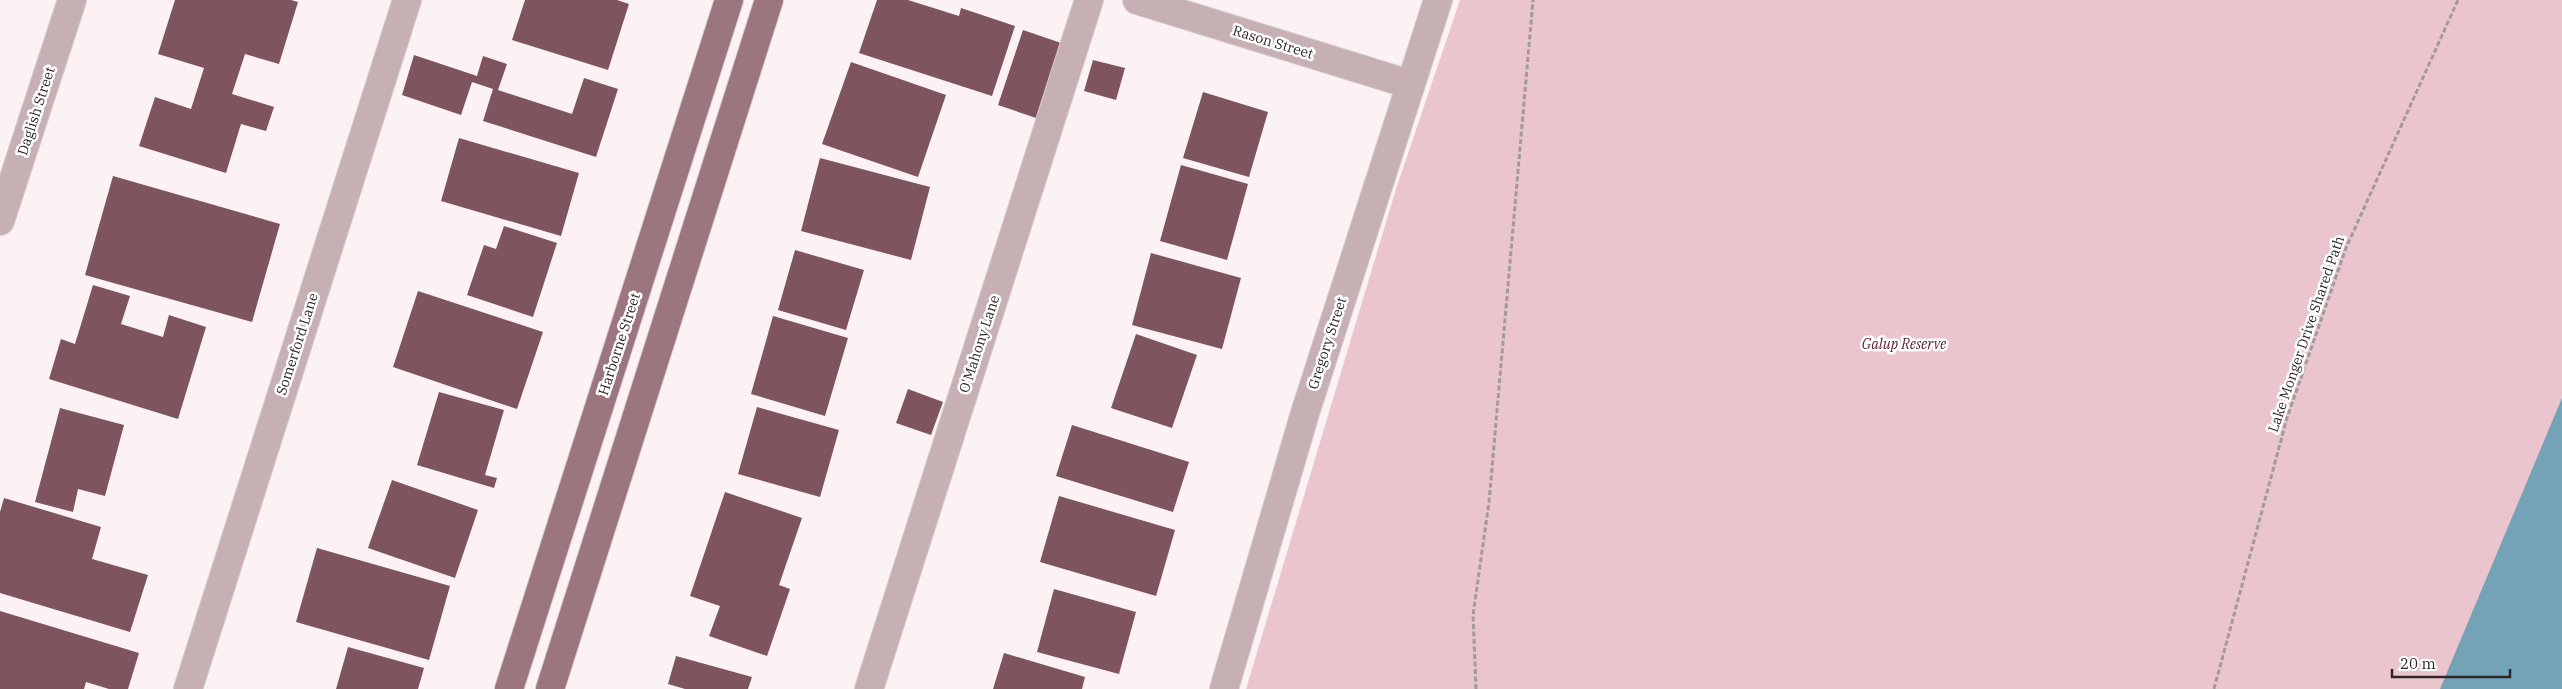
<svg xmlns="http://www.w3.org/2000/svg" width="2562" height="689" font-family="'IBM Plex Serif',serif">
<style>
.green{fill:#eac5cd}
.water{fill:#74a3b7}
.building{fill:#7e545e}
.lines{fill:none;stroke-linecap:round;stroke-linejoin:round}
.minor-casing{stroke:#d7cdcf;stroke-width:30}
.major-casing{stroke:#d7cdcf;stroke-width:30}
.path{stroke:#a39a9c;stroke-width:3;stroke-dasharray:5 2.5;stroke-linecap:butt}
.minor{stroke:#c6b0b4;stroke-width:28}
.major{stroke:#9c767e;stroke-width:28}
.labels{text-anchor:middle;stroke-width:5;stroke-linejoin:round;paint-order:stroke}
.street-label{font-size:14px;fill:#2f2628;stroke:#fff}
.park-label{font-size:14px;font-style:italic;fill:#541a2d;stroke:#fff}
</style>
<rect width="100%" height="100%" fill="#fcf2f4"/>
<path class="green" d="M 1460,0 L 2562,0 L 2562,689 L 1246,689 L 1396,189 Z"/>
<path class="water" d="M 2562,398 L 2562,689 L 2440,689 Z"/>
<g class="building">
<path d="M 175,0 L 291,0 L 298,2 L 279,64 L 245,54 L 232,94 L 274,107 L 266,131 L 241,124 L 226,173 L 139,146 L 155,97 L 191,109 L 204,68 L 158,54 Z"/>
<path d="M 525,0 L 617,0 L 629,4 L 608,70 L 512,40 Z"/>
<path d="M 877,0 L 908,0 L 959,16 L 961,8 L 1015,26 L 992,96 L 859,53 Z"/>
<path d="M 1023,30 L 1064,44 L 1039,119 L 998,105 Z"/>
<path d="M 414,55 L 477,76 L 483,56 L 507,64 L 498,90 L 572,114 L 584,78 L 618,89 L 596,157 L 483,121 L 493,89 L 472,82 L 461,115 L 402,95 Z"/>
<path d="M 1093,60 L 1125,68 L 1116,100 L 1084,91 Z"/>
<path d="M 851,62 L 946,95 L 918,177 L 822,144 Z"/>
<path d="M 1203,92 L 1268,112 L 1249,177 L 1183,158 Z"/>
<path d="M 459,138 L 579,173 L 561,236 L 441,201 Z"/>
<path d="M 820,158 L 930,187 L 911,260 L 801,231 Z"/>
<path d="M 1181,165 L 1248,184 L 1227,260 L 1160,241 Z"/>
<path d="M 113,176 L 280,224 L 252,322 L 85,275 Z"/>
<path d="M 504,226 L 557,243 L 533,317 L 467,295 L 484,245 L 496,249 Z"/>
<path d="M 795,250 L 864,270 L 846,330 L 778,310 Z"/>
<path d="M 1151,253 L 1241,278 L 1222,349 L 1132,325 Z"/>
<path d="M 93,285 L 130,296 L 121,324 L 163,337 L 169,315 L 206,327 L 178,419 L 49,379 L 61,339 L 75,344 Z"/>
<path d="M 418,291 L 543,332 L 517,409 L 393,367 Z"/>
<path d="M 773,316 L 848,338 L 825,416 L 751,394 Z"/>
<path d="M 1136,334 L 1197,355 L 1172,428 L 1111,408 Z"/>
<path d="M 908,389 L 943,402 L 931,435 L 896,423 Z"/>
<path d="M 439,392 L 504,410 L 485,475 L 497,478 L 494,488 L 417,465 Z"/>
<path d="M 757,407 L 839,430 L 820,497 L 738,474 Z"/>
<path d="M 60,408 L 124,425 L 105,496 L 78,489 L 73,512 L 35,502 Z"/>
<path d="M 1072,425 L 1189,462 L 1173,512 L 1056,476 Z"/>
<path d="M 392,480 L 478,510 L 455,578 L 368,548 Z"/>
<path d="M 725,492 L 802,518 L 779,585 L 790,589 L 767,656 L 709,636 L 720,606 L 690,596 Z"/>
<path d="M 1059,496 L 1175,530 L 1156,596 L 1040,562 Z"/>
<path d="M 4,498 L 101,527 L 92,559 L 148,575 L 130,632 L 0,593 L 0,512 Z"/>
<path d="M 317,548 L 450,586 L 429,660 L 296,622 Z"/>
<path d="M 1054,589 L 1136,612 L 1119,674 L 1037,652 Z"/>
<path d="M 0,611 L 139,653 L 128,689 L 109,689 L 86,682 L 84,689 L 0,689 Z"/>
<path d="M 348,647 L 424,668 L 418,689 L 336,689 Z"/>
<path d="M 1004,653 L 1085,677 L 1082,689 L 993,689 Z"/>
<path d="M 676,656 L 752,677 L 748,689 L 685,689 L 668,684 Z"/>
</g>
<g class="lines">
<defs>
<g id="minor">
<path d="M 1137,0 L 1409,84"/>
<path d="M 0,221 L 72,0"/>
<path d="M 188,689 L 407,0"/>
<path d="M 869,689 L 1089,0"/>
<path d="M 1224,689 L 1305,413 L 1438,0"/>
</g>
<g id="major">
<path d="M 509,689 L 729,0"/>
<path d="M 550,689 L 769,0"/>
</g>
</defs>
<use href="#minor" class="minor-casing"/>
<use href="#major" class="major-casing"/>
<g class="path">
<path d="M 1476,689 L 1473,615 L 1489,502 L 1533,0"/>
<path d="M 2214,689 L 2287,418 L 2346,248 L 2458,0"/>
</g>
<use href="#minor" class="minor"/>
<use href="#major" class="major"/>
</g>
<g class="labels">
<g class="street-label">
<text transform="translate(1273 42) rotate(17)" y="5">Rason Street</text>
<text transform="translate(36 111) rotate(-72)" y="5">Daglish Street</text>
<text transform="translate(2306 334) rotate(-71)" y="5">Lake Monger Drive Shared Path</text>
<text transform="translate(1327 343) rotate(-72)" y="5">Gregory Street</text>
<text transform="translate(297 344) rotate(-72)" y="5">Somerford Lane</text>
<text transform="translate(619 344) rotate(-72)" y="5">Harborne Street</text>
<text transform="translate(979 344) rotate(-72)" y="5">O'Mahony Lane</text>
</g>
<g class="park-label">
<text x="1904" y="349">Galup Reserve</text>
</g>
</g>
<path d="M2392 669v8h118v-8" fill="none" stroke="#2f2628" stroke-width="2.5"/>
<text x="2400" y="669" font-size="15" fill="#2f2628" stroke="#ffffff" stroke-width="4" paint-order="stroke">20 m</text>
</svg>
